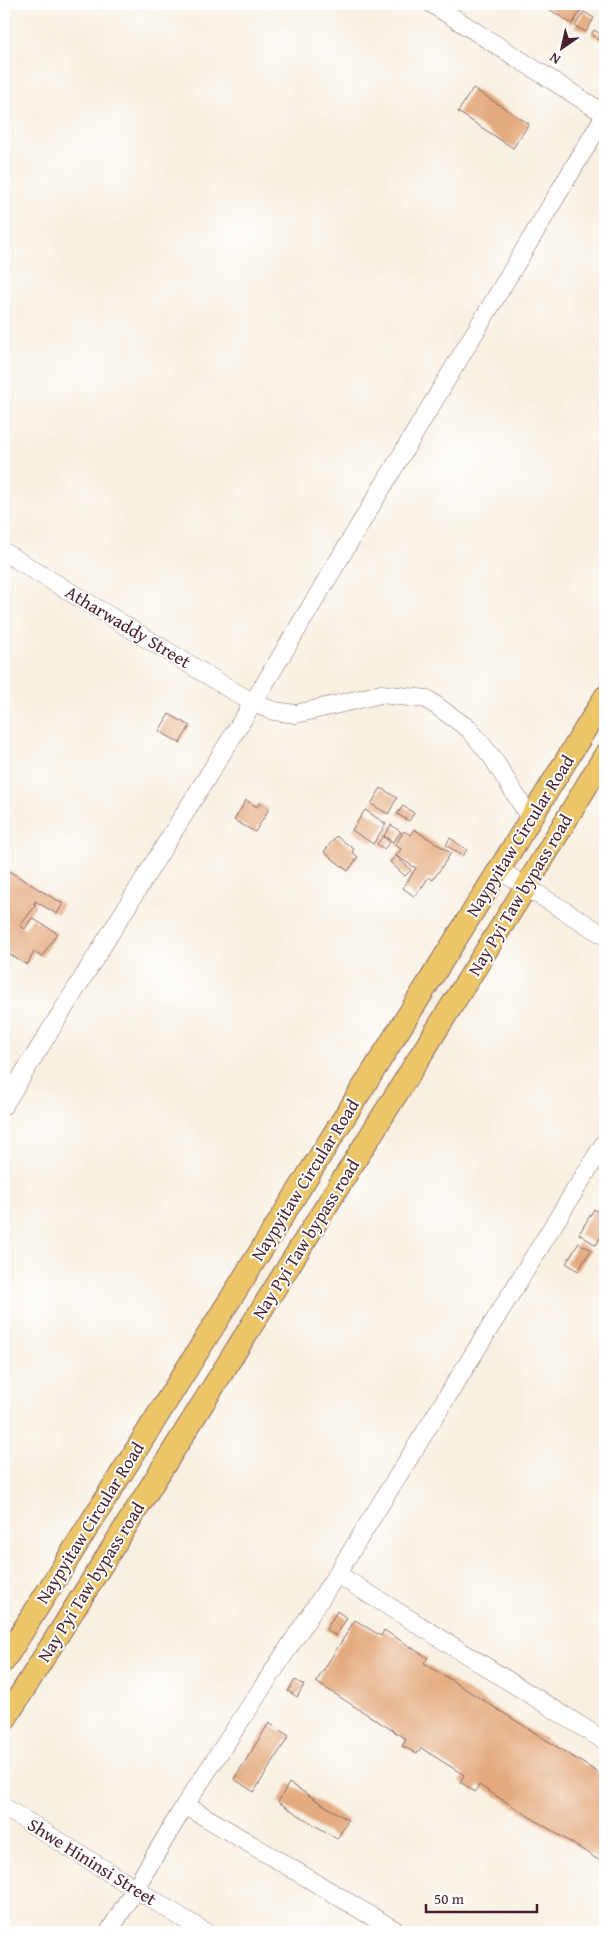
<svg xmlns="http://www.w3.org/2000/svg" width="609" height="1936" font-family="'Gentium Book Plus',serif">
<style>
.building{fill:#e4ab7f}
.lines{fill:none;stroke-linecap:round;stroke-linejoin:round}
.minor-casing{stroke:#87686b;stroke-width:19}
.major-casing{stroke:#87686b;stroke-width:24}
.minor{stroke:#fff;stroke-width:18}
.major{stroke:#ecc669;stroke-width:22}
.labels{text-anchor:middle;stroke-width:4;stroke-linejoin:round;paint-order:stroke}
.street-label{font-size:18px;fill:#4a1f2b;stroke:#fff}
</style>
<rect width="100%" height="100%" fill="#fff"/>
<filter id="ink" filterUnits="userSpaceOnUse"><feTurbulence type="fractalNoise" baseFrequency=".02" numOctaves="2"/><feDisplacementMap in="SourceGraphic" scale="10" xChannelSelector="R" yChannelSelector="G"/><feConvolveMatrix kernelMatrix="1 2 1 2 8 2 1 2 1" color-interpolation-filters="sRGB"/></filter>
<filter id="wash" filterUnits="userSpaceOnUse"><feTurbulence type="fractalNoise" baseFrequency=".0096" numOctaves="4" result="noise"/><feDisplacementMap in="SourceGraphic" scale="20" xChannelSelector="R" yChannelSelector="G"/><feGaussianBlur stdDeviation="1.12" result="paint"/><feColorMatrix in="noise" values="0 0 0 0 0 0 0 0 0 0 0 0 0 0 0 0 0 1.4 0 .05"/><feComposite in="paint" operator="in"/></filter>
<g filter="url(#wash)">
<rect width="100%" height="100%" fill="#f8f0e1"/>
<g id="blocks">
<g class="building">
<path d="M 541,4 L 585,4 L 572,24 Z"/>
<path d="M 584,12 L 594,18 L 586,32 L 575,26 Z"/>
<path d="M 594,30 L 604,36 L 601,41 L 591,35 Z"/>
<path d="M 473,88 L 529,124 L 513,148 L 458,112 Z"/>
<path d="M 169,714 L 190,726 L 180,743 L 159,731 Z"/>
<path d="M 381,788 L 397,798 L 388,814 L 371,804 Z"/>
<path d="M 246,800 L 257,807 L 259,803 L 269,809 L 255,832 L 234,820 Z"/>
<path d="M 403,806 L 414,813 L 409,821 L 397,814 Z"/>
<path d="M 365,810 L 386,824 L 373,844 L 352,830 Z"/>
<path d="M 391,825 L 401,832 L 393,842 L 384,836 Z"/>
<path d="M 414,829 L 451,853 L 433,880 L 429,877 L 415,897 L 403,888 L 416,868 L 396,856 L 401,849 L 395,845 L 404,831 L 410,835 Z"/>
<path d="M 336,836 L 354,849 L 352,852 L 358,857 L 348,871 L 324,852 Z"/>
<path d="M 383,836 L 390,842 L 384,849 L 377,844 Z"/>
<path d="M 450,838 L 467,850 L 462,856 L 446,845 Z"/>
<path d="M 396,856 L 411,870 L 405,876 L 390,862 Z"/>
<path d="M 4,868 L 63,904 L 57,914 L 35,901 L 34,904 L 36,905 L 20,926 L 25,929 L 32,918 L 57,933 L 42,957 L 34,952 L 27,965 L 4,951 Z"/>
<path d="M 594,1209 L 605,1216 L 605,1230 L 596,1245 L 579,1234 Z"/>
<path d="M 579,1243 L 591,1250 L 578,1271 L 566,1263 Z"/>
<path d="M 337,1611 L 347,1618 L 336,1636 L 326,1630 Z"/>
<path d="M 355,1620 L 381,1636 L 384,1630 L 428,1658 L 424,1663 L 605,1777 L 605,1864 L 479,1785 L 475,1792 L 460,1782 L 464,1775 L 421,1748 L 417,1754 L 402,1746 L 406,1739 L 316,1682 Z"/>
<path d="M 295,1680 L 304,1685 L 297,1697 L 288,1691 Z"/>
<path d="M 269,1723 L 289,1736 L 254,1792 L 234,1779 Z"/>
<path d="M 289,1783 L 348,1820 L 337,1839 L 278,1802 Z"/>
</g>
</g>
</g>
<g filter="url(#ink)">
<use href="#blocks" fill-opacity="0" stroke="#87686b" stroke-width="1"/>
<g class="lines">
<defs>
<g id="minor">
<path d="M 432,4 L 605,114"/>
<path d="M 4,552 L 253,703 L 274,711 L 296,714 L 381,694 L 427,699 L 469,729 L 492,757 L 530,818"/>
<path d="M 499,870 L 605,936"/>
<path d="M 4,1105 L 253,703 L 605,115"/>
<path d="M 337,1574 L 605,1142"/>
<path d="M 185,1805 L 337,1574 L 605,1741"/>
<path d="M 4,1807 L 205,1932"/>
<path d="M 109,1932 L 185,1805 L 398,1932"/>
</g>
<g id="major">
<path d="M 4,1661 L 499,870 L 605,697"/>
<path d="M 4,1721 L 526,887 L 605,755"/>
</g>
</defs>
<use href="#minor" class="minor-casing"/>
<use href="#major" class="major-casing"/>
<use href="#minor" class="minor"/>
<use href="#major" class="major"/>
</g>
</g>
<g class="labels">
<g class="street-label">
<text transform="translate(128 627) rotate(31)" y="6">Atharwaddy Street</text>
<text transform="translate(520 836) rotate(-58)" y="6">Naypyitaw Circular Road</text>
<text transform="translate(520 895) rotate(-59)" y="6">Nay Pyi Taw bypass road</text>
<text transform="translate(305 1180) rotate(-58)" y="6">Naypyitaw Circular Road</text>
<text transform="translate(306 1239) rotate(-58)" y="6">Nay Pyi Taw bypass road</text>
<text transform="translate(90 1523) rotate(-58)" y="6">Naypyitaw Circular Road</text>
<text transform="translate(91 1582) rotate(-58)" y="6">Nay Pyi Taw bypass road</text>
<text transform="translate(92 1862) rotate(32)" y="6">Shwe Hininsi Street</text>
</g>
</g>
<rect width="609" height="1936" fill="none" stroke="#fff" stroke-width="20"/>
<g transform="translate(562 48) rotate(214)" stroke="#ffffff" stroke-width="4" paint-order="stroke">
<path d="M0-4L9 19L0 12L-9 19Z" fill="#4a1f2b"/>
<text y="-8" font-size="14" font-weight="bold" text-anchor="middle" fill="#4a1f2b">N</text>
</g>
<path d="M426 1904v8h111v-8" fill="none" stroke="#4a1f2b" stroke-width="2.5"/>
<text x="434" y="1904" font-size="15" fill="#4a1f2b" stroke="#ffffff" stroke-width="4" paint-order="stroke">50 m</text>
</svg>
